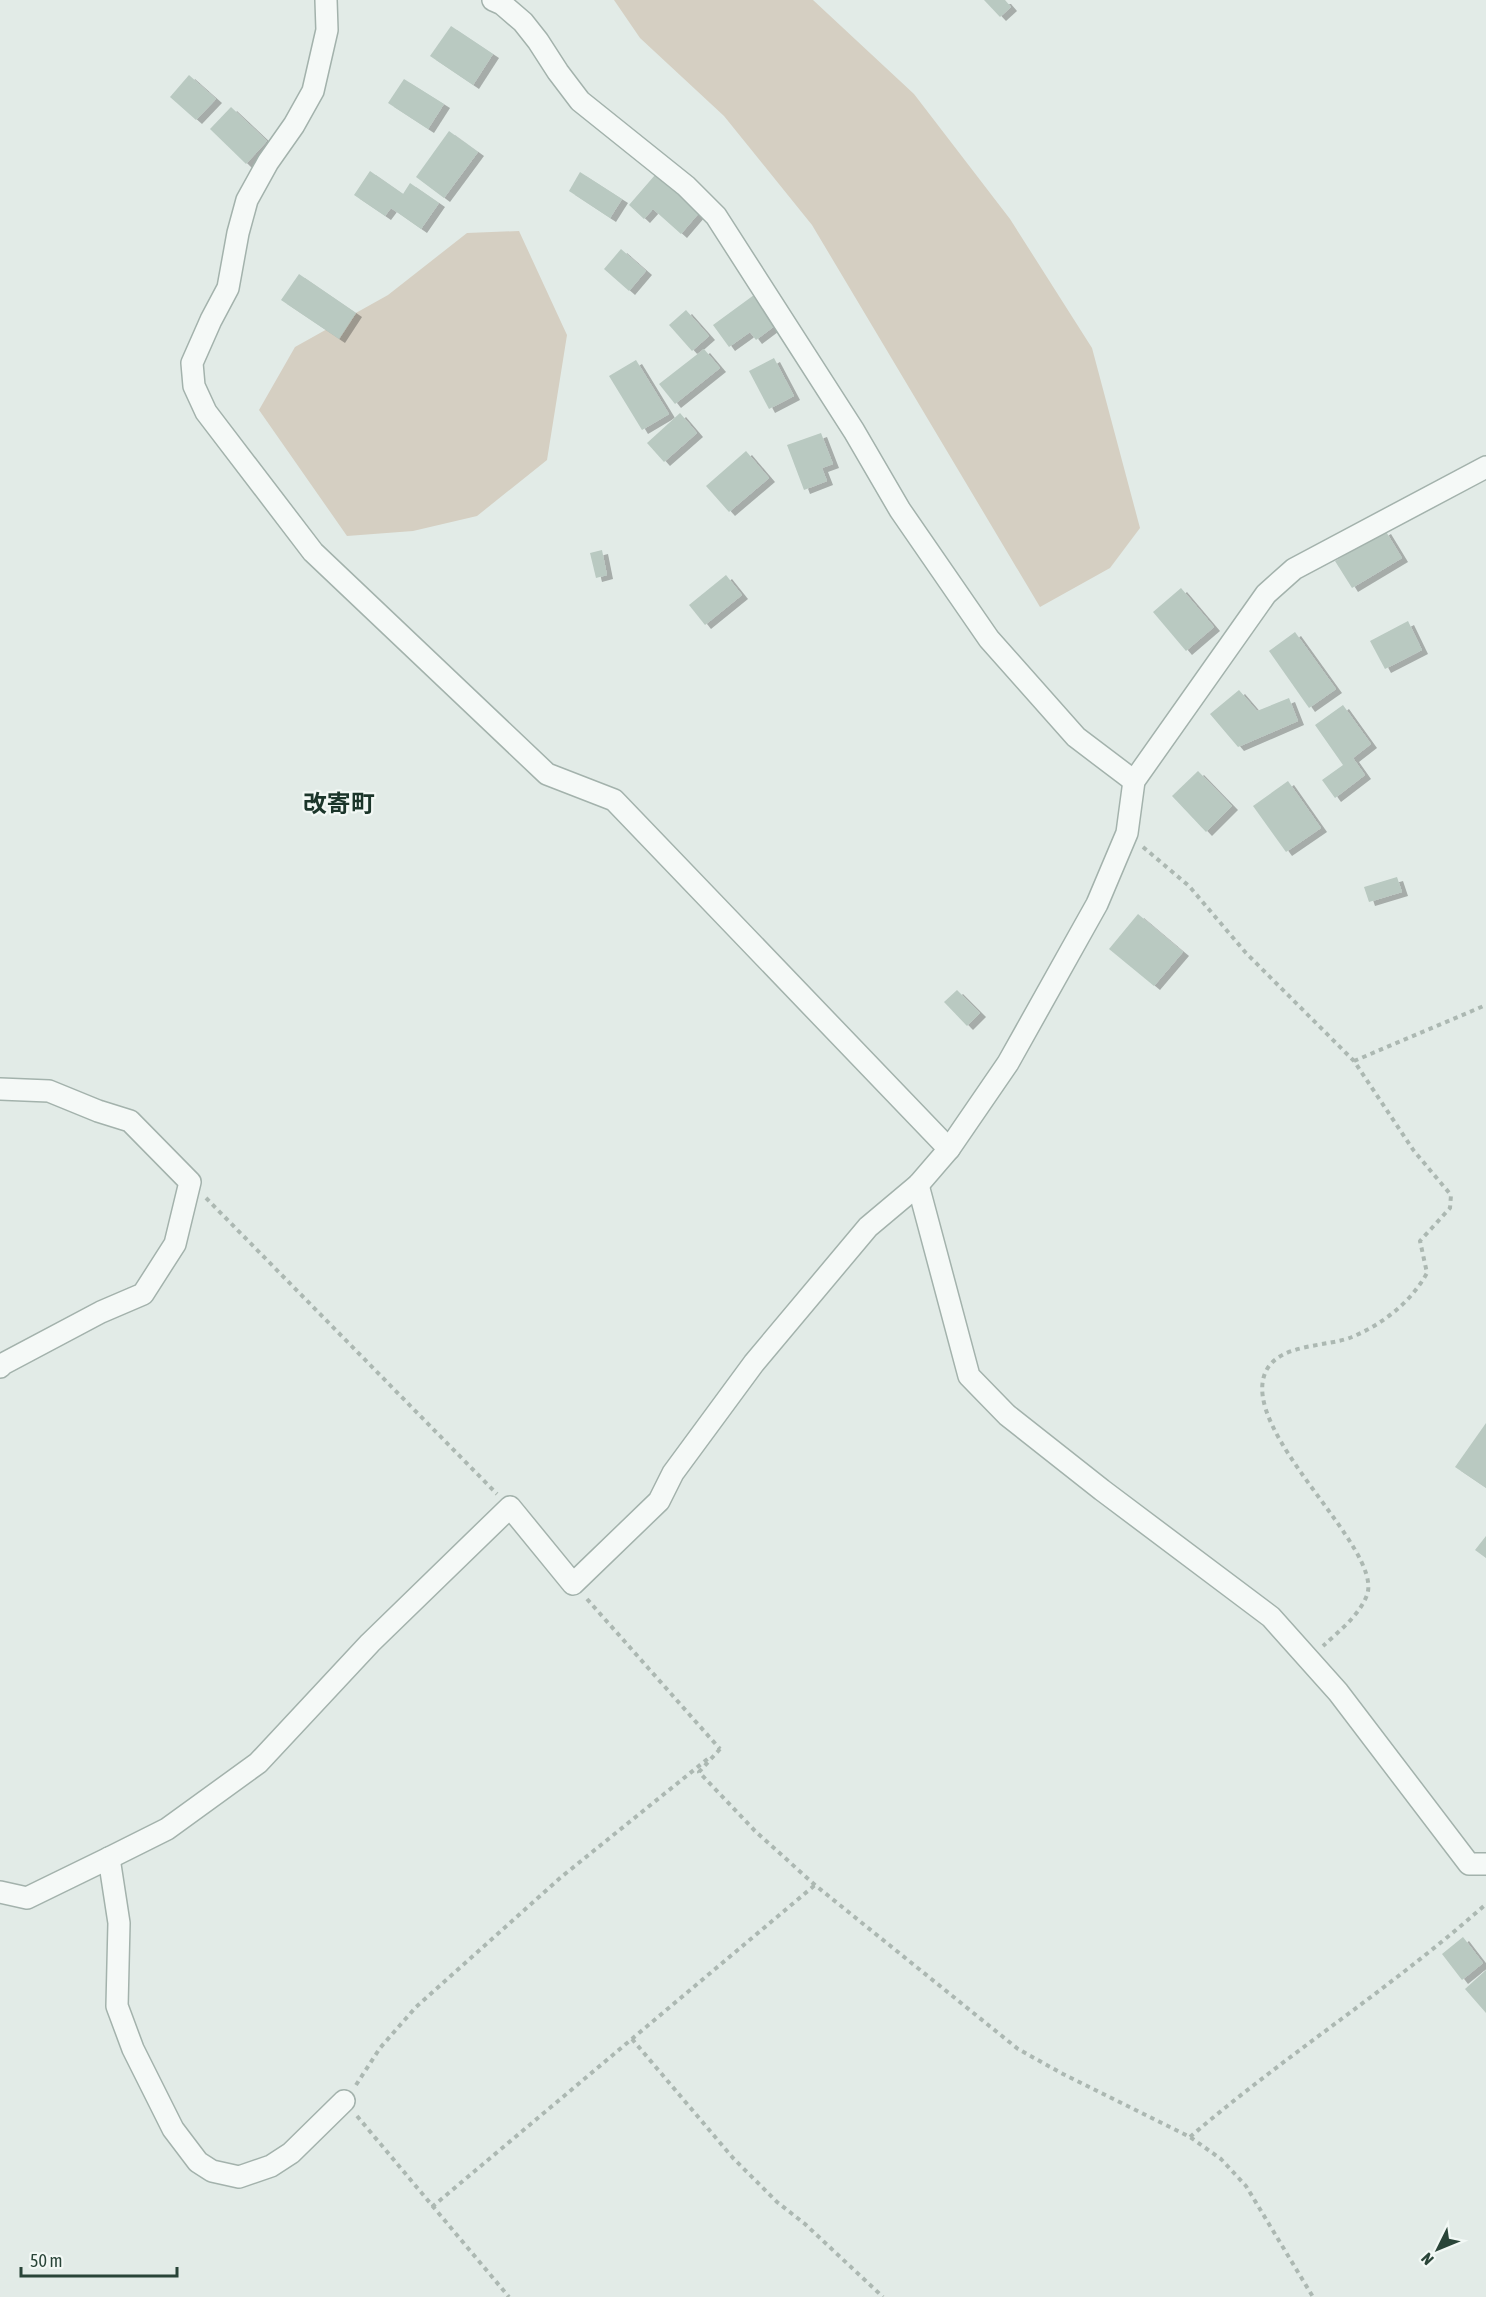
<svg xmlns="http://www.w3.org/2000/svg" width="1486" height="2297" font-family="'Asap Condensed','Noto Sans JP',sans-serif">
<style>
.green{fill:#d5cfc2}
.building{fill:#b9c9c1;filter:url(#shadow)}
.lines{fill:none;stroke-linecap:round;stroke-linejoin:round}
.minor-casing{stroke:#a3b2ac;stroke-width:24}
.path{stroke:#acb8b2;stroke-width:4;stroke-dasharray:4.5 4.5;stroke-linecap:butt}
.minor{stroke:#f5f9f7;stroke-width:21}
.labels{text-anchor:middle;stroke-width:4.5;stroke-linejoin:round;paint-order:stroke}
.quarter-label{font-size:24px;font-weight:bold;fill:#1b352a;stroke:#f2f8f5}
</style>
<defs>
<filter id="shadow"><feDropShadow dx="6" dy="4" stdDeviation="0" flood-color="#0004"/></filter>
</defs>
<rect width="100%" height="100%" fill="#e2ebe7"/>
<g class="green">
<path d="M 614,0 L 813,0 L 914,94 L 1010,219 L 1092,348 L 1140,528 L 1110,568 L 1040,607 L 812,225 L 724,116 L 640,38 Z"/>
<path d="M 519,231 L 567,335 L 547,460 L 477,516 L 413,531 L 347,536 L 259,410 L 295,347 L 388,295 L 467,233 Z"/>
</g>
<g class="building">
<path d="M 984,0 L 1005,0 L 1011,7 L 1000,17 Z"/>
<path d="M 451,26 L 493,54 L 473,85 L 430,56 Z"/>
<path d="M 189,75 L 216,99 L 196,120 L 170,97 Z"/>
<path d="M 404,79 L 444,104 L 428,129 L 388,103 Z"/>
<path d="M 231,107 L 267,141 L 246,164 L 210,129 Z"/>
<path d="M 449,131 L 478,152 L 444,198 L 416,177 Z"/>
<path d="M 370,171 L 403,194 L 410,183 L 439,203 L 421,229 L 391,208 L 385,216 L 354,195 Z"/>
<path d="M 580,172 L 622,199 L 610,218 L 569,191 Z"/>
<path d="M 655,175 L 699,213 L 681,234 L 653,209 L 644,219 L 629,205 Z"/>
<path d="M 621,249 L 646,271 L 629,291 L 604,269 Z"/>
<path d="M 299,274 L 356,313 L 339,339 L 281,300 Z"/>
<path d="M 754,295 L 776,325 L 756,340 L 750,332 L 729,347 L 713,325 Z"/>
<path d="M 686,310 L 709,336 L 692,351 L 669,325 Z"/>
<path d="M 704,349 L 720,368 L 675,404 L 659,384 Z"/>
<path d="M 774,358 L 794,396 L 769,409 L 749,371 Z"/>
<path d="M 636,360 L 669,414 L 642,430 L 609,376 Z"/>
<path d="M 680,413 L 697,433 L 664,462 L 647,443 Z"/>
<path d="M 821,433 L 833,464 L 822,468 L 827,481 L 804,490 L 787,445 Z"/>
<path d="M 746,451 L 769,478 L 729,512 L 706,486 Z"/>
<path d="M 1385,530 L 1402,558 L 1352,588 L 1335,561 Z"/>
<path d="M 602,550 L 607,575 L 596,578 L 590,553 Z"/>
<path d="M 726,575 L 742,595 L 705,625 L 689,605 Z"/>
<path d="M 1181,588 L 1214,627 L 1186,651 L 1153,612 Z"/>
<path d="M 1408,621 L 1422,650 L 1385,669 L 1370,641 Z"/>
<path d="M 1295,632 L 1336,689 L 1309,708 L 1269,651 Z"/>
<path d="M 1239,690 L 1257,711 L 1289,698 L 1298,721 L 1238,747 L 1210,714 Z"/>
<path d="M 1343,705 L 1371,744 L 1353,758 L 1365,775 L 1335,798 L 1322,780 L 1343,765 L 1315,725 Z"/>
<path d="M 1198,771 L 1232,806 L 1206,832 L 1172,796 Z"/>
<path d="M 1288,781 L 1321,828 L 1286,852 L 1253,806 Z"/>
<path d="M 1397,877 L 1402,892 L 1369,902 L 1364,887 Z"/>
<path d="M 1138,914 L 1183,952 L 1154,986 L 1109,949 Z"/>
<path d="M 957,990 L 980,1013 L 967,1026 L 944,1002 Z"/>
<path d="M 1486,1423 L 1486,1488 L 1455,1467 Z"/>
<path d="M 1486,1536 L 1486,1558 L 1475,1550 Z"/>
<path d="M 1463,1937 L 1483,1963 L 1462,1980 L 1442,1954 Z"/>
<path d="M 1486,1970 L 1486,2013 L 1465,1989 Z"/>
</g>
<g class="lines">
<defs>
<g id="minor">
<path d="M 326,0 L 327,30 L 313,91 L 294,125 L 268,162 L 247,200 L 238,233 L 228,288 L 211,320 L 192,363 L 194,386 L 206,412 L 313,552 L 547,774 L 614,800 L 949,1149"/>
<path d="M 493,0 L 502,4 L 523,22 L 538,41 L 558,72 L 580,101 L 686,186 L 716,216 L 854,431 L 900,510 L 989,639 L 1076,737 L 1134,781"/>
<path d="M 0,1089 L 49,1091 L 98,1111 L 130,1121 L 190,1182 L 175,1244 L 143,1294 L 101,1312 L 3,1364 L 0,1367"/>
<path d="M 918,1185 L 969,1376 L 1007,1415 L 1102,1490 L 1271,1617 L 1338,1692 L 1469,1864 L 1486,1864"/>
<path d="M 109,1858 L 119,1923 L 117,2006 L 133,2049 L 173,2129 L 198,2162 L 212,2171 L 239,2177 L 271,2166 L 291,2153 L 344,2101"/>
<path d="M 0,1892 L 27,1898 L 109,1858 L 167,1829 L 258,1763 L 370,1643 L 510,1507 L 573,1584 L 659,1501 L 673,1473 L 754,1363 L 868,1227 L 918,1185 L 949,1149 L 1008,1063 L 1097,904 L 1127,833 L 1134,781 L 1266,594 L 1294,569 L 1486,467"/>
</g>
</defs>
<use href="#minor" class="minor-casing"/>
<g class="path">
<path d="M 1143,847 L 1189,886 L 1246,953 L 1354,1061 L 1414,1151 L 1451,1195 L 1450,1208 L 1420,1241 L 1427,1273 C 1411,1302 1383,1324 1352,1337 C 1328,1347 1280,1343 1266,1371 C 1237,1431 1384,1548 1367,1595 C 1359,1616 1338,1632 1323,1646"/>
<path d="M 1354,1061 L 1486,1005"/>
<path d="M 206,1198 L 497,1494"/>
<path d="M 587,1599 L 720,1749"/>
<path d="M 720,1749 L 699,1772 L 755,1831 L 815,1885 L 1018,2049 L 1063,2074 L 1190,2137 L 1221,2159 L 1246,2186 L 1313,2297"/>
<path d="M 632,2039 L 733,2158 L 777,2202 L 805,2224 L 883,2297"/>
<path d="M 356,2085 L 380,2048 L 416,2007 L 560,1878 L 710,1757"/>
<path d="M 357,2116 L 509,2297"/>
<path d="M 1190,2137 C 1285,2055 1392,1988 1486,1904"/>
<path d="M 432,2207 L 815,1885"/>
</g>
<use href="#minor" class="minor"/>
</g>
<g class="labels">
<g class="quarter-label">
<text x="339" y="812">改寄町</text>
</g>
</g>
<g transform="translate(1438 2249) rotate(227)" stroke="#f2f8f5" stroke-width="4.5" paint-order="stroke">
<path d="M0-4.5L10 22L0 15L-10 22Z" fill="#294438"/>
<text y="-9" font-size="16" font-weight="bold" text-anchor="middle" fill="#294438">N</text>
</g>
<path d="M21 2267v9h156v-9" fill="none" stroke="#294438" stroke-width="3"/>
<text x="30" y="2267" font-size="18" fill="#294438" stroke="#f2f8f5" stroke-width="4.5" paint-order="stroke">50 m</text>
</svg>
